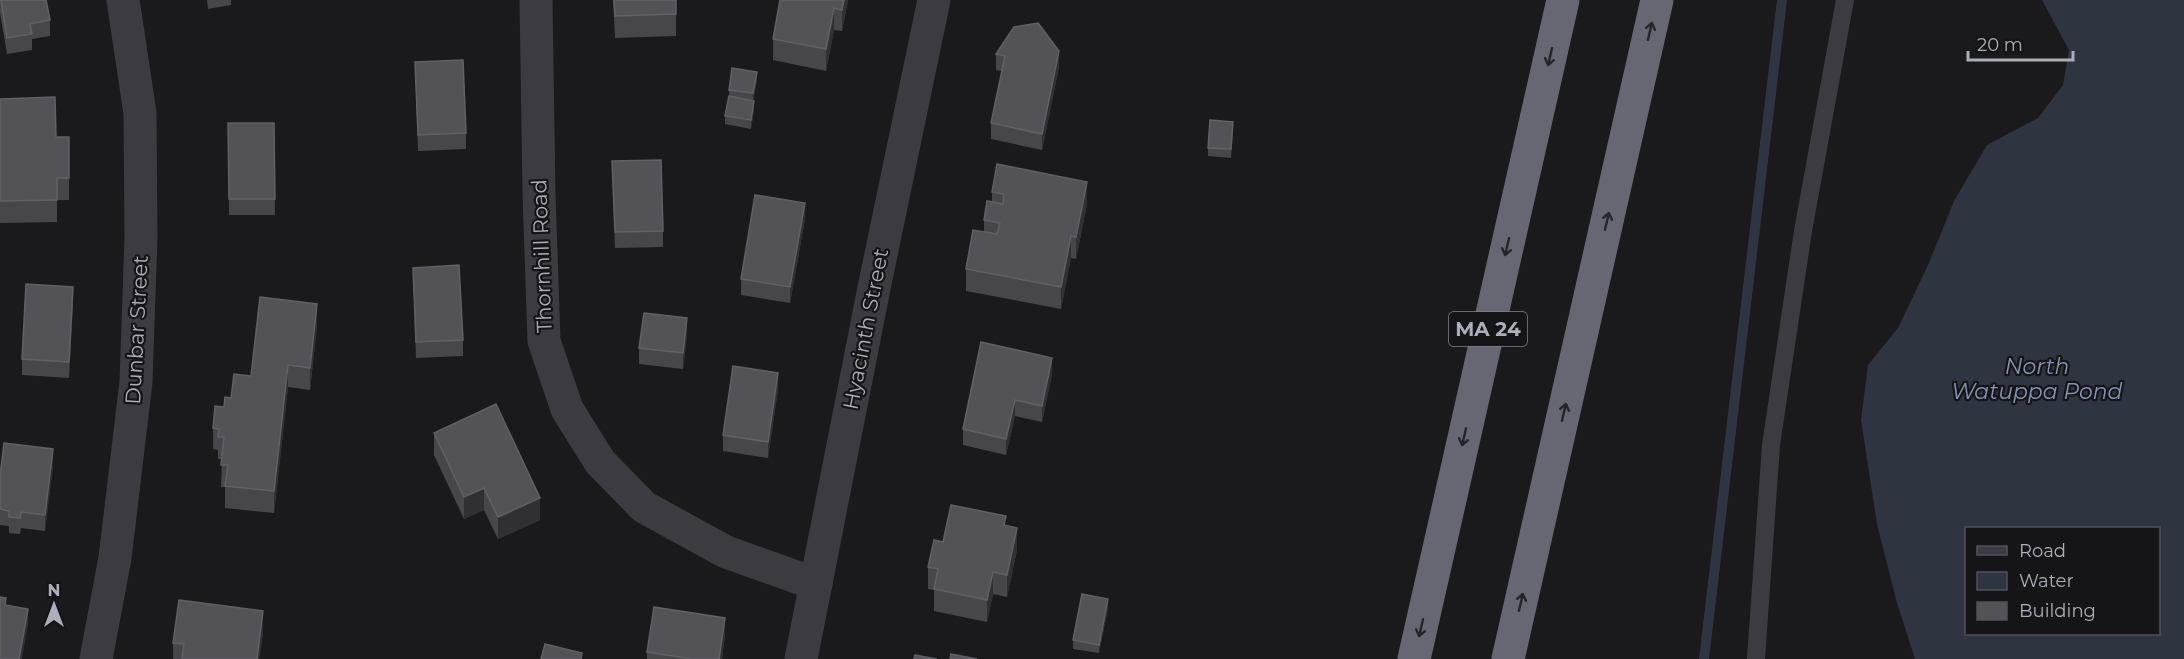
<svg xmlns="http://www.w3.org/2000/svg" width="2184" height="659" font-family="Montserrat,sans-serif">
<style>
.water{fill:#2f3540;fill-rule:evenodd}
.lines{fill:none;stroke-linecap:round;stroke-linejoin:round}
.stream{stroke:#2f3540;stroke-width:10}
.service{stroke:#3b3b41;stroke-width:18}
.minor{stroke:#3b3b41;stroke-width:33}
.motorway{stroke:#676771;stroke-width:33}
.wall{fill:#47474b}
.shaded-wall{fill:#303033}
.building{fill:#525257;stroke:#606067;stroke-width:1.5}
.oneway{stroke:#252529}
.labels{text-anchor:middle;stroke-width:4.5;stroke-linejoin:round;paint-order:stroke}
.shield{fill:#151417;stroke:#7f808a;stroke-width:1.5}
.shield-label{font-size:20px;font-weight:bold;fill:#acaebb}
.street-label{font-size:21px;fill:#acaebb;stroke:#151417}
.water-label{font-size:22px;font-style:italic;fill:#8594b4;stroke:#151417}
</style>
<rect width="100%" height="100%" fill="#1a191c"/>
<path class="water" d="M 2042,0 L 2184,0 L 2184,659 L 1915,659 L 1897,603 L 1877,524 L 1861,420 L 1868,365 L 1898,328 L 1929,263 L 1954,201 L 1987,145 L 2038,118 L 2063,85 L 2069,50 ZM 1966,528 L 2158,528 L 2158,634 L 1966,634 Z"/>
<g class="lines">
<path class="stream" d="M 1704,659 L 1782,0"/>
<path class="service" d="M 1756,659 L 1771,445 L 1803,231 L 1845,0"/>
<g class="minor">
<path d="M 536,0 L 539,194 L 544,341 L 567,409 L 600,462 L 644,507 L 726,552 L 816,584"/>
<path d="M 96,659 L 115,558 L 136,382 L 141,237 L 140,113 L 123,0"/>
<path d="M 801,659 L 874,288 L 934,0"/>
</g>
<g class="motorway">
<path d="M 1414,659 L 1563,0"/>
<path d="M 1508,659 L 1657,0"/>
</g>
</g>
<g class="wall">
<path d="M 0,0 L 46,0 L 50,20 L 50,36 L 32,39 L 32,50 L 7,54 L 0,13 Z"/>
<path d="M 207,0 L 231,0 L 231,5 L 208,9 Z"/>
<path d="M 613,0 L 676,0 L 676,36 L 615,38 Z"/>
<path d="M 848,0 L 842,31 L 834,30 L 826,71 L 773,60 L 773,39 Z"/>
<path d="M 996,54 L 1059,67 L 1042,150 L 991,139 L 991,123 L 1002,71 L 996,70 Z"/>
<path d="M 415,62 L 466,133 L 466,149 L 418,151 Z"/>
<path d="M 757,80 L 753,101 L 754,109 L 751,129 L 725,124 L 725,116 L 729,96 L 729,90 Z"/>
<path d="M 0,99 L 56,137 L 69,178 L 69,200 L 57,200 L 57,222 L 0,223 Z"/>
<path d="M 228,123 L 274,123 L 275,215 L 229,215 Z"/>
<path d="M 1233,131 L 1231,158 L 1208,156 L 1208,148 Z"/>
<path d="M 612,161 L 663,231 L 663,247 L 615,248 Z"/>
<path d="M 992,192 L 1087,204 L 1076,259 L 1071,258 L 1061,309 L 966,291 L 966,269 L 984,232 L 984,220 L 992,202 Z"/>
<path d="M 805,219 L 790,303 L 741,295 L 741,279 Z"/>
<path d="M 413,268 L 463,340 L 463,356 L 416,358 Z"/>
<path d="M 73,303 L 69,378 L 22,375 L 22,359 Z"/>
<path d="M 317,326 L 310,390 L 288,387 L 274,513 L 225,508 L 225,487 L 221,487 L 222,459 L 218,459 L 218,450 L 213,449 L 213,428 L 224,407 L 251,376 Z"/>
<path d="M 687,334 L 683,369 L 639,364 L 639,348 Z"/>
<path d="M 1052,374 L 1042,422 L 1015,416 L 1006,455 L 963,445 L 963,429 Z"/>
<path d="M 778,389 L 768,458 L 723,451 L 723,435 Z"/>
<path d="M 434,433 L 540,520 L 498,539 L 484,510 L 464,519 L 434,455 Z"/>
<path d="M 53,465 L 45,531 L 21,528 L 20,534 L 9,533 L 9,526 L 0,525 L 0,476 Z"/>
<path d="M 1006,525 L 1017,550 L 1007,597 L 993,594 L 987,622 L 934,611 L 934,590 L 928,589 L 928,567 L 943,542 Z"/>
<path d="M 1108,608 L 1099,653 L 1073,649 L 1073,640 Z"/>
<path d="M 263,633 L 259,659 L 173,659 L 173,643 Z"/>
<path d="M 725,634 L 722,659 L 647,659 L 647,652 Z"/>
</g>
<g class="shaded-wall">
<path d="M 844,0 L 848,0 L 842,31 L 842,10 Z"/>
<path d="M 834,8 L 834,30 L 826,71 L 826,49 Z"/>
<path d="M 1059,51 L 1059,67 L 1042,150 L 1042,134 Z"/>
<path d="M 757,72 L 757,80 L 753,102 L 753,93 Z"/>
<path d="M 754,101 L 754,109 L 751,129 L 751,120 Z"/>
<path d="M 1087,182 L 1087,204 L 1076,259 L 1076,237 Z"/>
<path d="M 805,203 L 805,219 L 790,303 L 790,287 Z"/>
<path d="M 1071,236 L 1071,258 L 1061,309 L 1061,287 Z"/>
<path d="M 73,287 L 73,303 L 69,378 L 69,362 Z"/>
<path d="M 317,304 L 317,326 L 310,390 L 310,368 Z"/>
<path d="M 687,318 L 687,334 L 683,369 L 683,353 Z"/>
<path d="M 1052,358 L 1052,374 L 1042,422 L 1042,406 Z"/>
<path d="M 288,365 L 288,387 L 274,513 L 274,491 Z"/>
<path d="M 778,373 L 778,389 L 768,458 L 768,442 Z"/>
<path d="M 1015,400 L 1015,416 L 1006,455 L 1006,439 Z"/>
<path d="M 53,449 L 53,465 L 45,531 L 45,515 Z"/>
<path d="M 484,488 L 484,510 L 464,519 L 464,497 Z"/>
<path d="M 540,498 L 540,520 L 498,539 L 498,517 Z"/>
<path d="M 1017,528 L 1017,550 L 1007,597 L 1007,575 Z"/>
<path d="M 993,572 L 993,594 L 987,622 L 987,600 Z"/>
<path d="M 1108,599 L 1108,608 L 1099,653 L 1099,645 Z"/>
<path d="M 28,609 L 28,625 L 22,659 L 19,659 Z"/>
<path d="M 263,611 L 263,633 L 259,659 L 257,659 Z"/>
<path d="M 725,618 L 725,634 L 722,659 L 719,659 Z"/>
</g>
<g class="building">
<path d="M 1,0 L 46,0 L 50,20 L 30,24 L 32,34 L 7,38 Z"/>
<path d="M 614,0 L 676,0 L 676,14 L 615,16 Z"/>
<path d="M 780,0 L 844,0 L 842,10 L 834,8 L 826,49 L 773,39 Z"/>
<path d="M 1038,23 L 1059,51 L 1042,134 L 991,123 L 1005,56 L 996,54 L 1014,27 Z"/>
<path d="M 463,60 L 466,133 L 418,135 L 415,62 Z"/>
<path d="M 732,68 L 757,72 L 753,93 L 729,90 Z"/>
<path d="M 729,96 L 754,101 L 751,120 L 725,116 Z"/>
<path d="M 55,97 L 56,137 L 69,137 L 69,178 L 57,178 L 57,200 L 0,201 L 0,99 Z"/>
<path d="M 1210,120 L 1233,122 L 1231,149 L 1208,148 Z"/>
<path d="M 228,123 L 274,123 L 275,199 L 229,199 Z"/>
<path d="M 661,160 L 663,231 L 615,232 L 612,161 Z"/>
<path d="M 997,164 L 1087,182 L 1076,237 L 1071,236 L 1061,287 L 966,269 L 973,230 L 997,234 L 1000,223 L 984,220 L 987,201 L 1003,204 L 1004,194 L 992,192 Z"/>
<path d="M 755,195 L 805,203 L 790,287 L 741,279 Z"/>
<path d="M 459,265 L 463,340 L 416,342 L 413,268 Z"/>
<path d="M 26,284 L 73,287 L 69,362 L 22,359 Z"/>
<path d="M 260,297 L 317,304 L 310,368 L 288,365 L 274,491 L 225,486 L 228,465 L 221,465 L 224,437 L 218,437 L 219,429 L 213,428 L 215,406 L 224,407 L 225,397 L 231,398 L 234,374 L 251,376 Z"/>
<path d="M 644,313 L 687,318 L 683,353 L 639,348 Z"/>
<path d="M 981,342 L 1052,358 L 1042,406 L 1015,400 L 1006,439 L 963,429 Z"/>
<path d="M 733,366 L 778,373 L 768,442 L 723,435 Z"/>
<path d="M 496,404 L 540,498 L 498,517 L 484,488 L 464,497 L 434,433 Z"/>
<path d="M 4,443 L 53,449 L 45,515 L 21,512 L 20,518 L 9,517 L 9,511 L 0,509 L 0,476 Z"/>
<path d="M 951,505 L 1006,516 L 1004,525 L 1017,528 L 1007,575 L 993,572 L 987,600 L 934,589 L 938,569 L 928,567 L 934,540 L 943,542 Z"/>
<path d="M 1082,594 L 1108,599 L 1099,645 L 1073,640 Z"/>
<path d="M 0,597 L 6,598 L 5,605 L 28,609 L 19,659 L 0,659 Z"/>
<path d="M 179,600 L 263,611 L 257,659 L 182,659 L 184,644 L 173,643 Z"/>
<path d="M 654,607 L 725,618 L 719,659 L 692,659 L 647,652 Z"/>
<path d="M 545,644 L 582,653 L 581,659 L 541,659 Z"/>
<path d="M 951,654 L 977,659 L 950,659 Z"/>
<path d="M 915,655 L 937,659 L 914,659 Z"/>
</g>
<defs><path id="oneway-shaft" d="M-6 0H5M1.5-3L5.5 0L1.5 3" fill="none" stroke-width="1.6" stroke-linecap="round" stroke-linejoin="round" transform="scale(1.5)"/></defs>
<g class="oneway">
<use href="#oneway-shaft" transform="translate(1650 31) rotate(-77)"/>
<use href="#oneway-shaft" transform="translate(1550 57) rotate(103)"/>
<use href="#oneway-shaft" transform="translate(1607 221) rotate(-77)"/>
<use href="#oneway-shaft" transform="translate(1507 247) rotate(103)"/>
<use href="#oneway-shaft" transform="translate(1564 412) rotate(-77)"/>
<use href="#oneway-shaft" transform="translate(1464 437) rotate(103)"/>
<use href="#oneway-shaft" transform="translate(1521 602) rotate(-77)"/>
<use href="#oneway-shaft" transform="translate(1421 628) rotate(103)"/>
</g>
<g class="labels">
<rect class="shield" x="1449" y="312" width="78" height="34" rx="4.5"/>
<g class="shield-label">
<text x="1488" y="336">MA 24</text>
</g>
<g class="street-label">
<text transform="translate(542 256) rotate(-92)" y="7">Thornhill Road</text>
<text transform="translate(866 329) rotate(-79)" y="7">Hyacinth Street</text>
<text transform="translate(137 330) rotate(-87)" y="7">Dunbar Street</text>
</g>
<g class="water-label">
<text x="2037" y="374">North<tspan x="2037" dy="25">Watuppa Pond</tspan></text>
</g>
</g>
<rect x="1965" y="527" width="195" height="108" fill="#151417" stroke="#515259" stroke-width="1.5"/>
<rect x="1977" y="546" width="30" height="9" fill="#3b3b41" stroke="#515259" stroke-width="1.5"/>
<text x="2019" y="557" font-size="18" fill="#acaebb">Road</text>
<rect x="1977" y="572" width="30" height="18" fill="#2f3540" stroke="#515259" stroke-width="1.5"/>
<text x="2019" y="587" font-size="18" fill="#acaebb">Water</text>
<rect x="1977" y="602" width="30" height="18" fill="#525257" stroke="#515259" stroke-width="1.5"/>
<text x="2019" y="617" font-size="18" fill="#acaebb">Building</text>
<g transform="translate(54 605)" stroke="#151417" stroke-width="4.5" paint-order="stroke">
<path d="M0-4.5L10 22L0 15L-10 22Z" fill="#acaebb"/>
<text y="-9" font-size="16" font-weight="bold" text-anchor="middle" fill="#acaebb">N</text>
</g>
<path d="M1968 51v9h105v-9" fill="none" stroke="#acaebb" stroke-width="3"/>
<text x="1977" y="51" font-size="18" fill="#acaebb" stroke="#151417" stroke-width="4.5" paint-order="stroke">20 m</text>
</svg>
